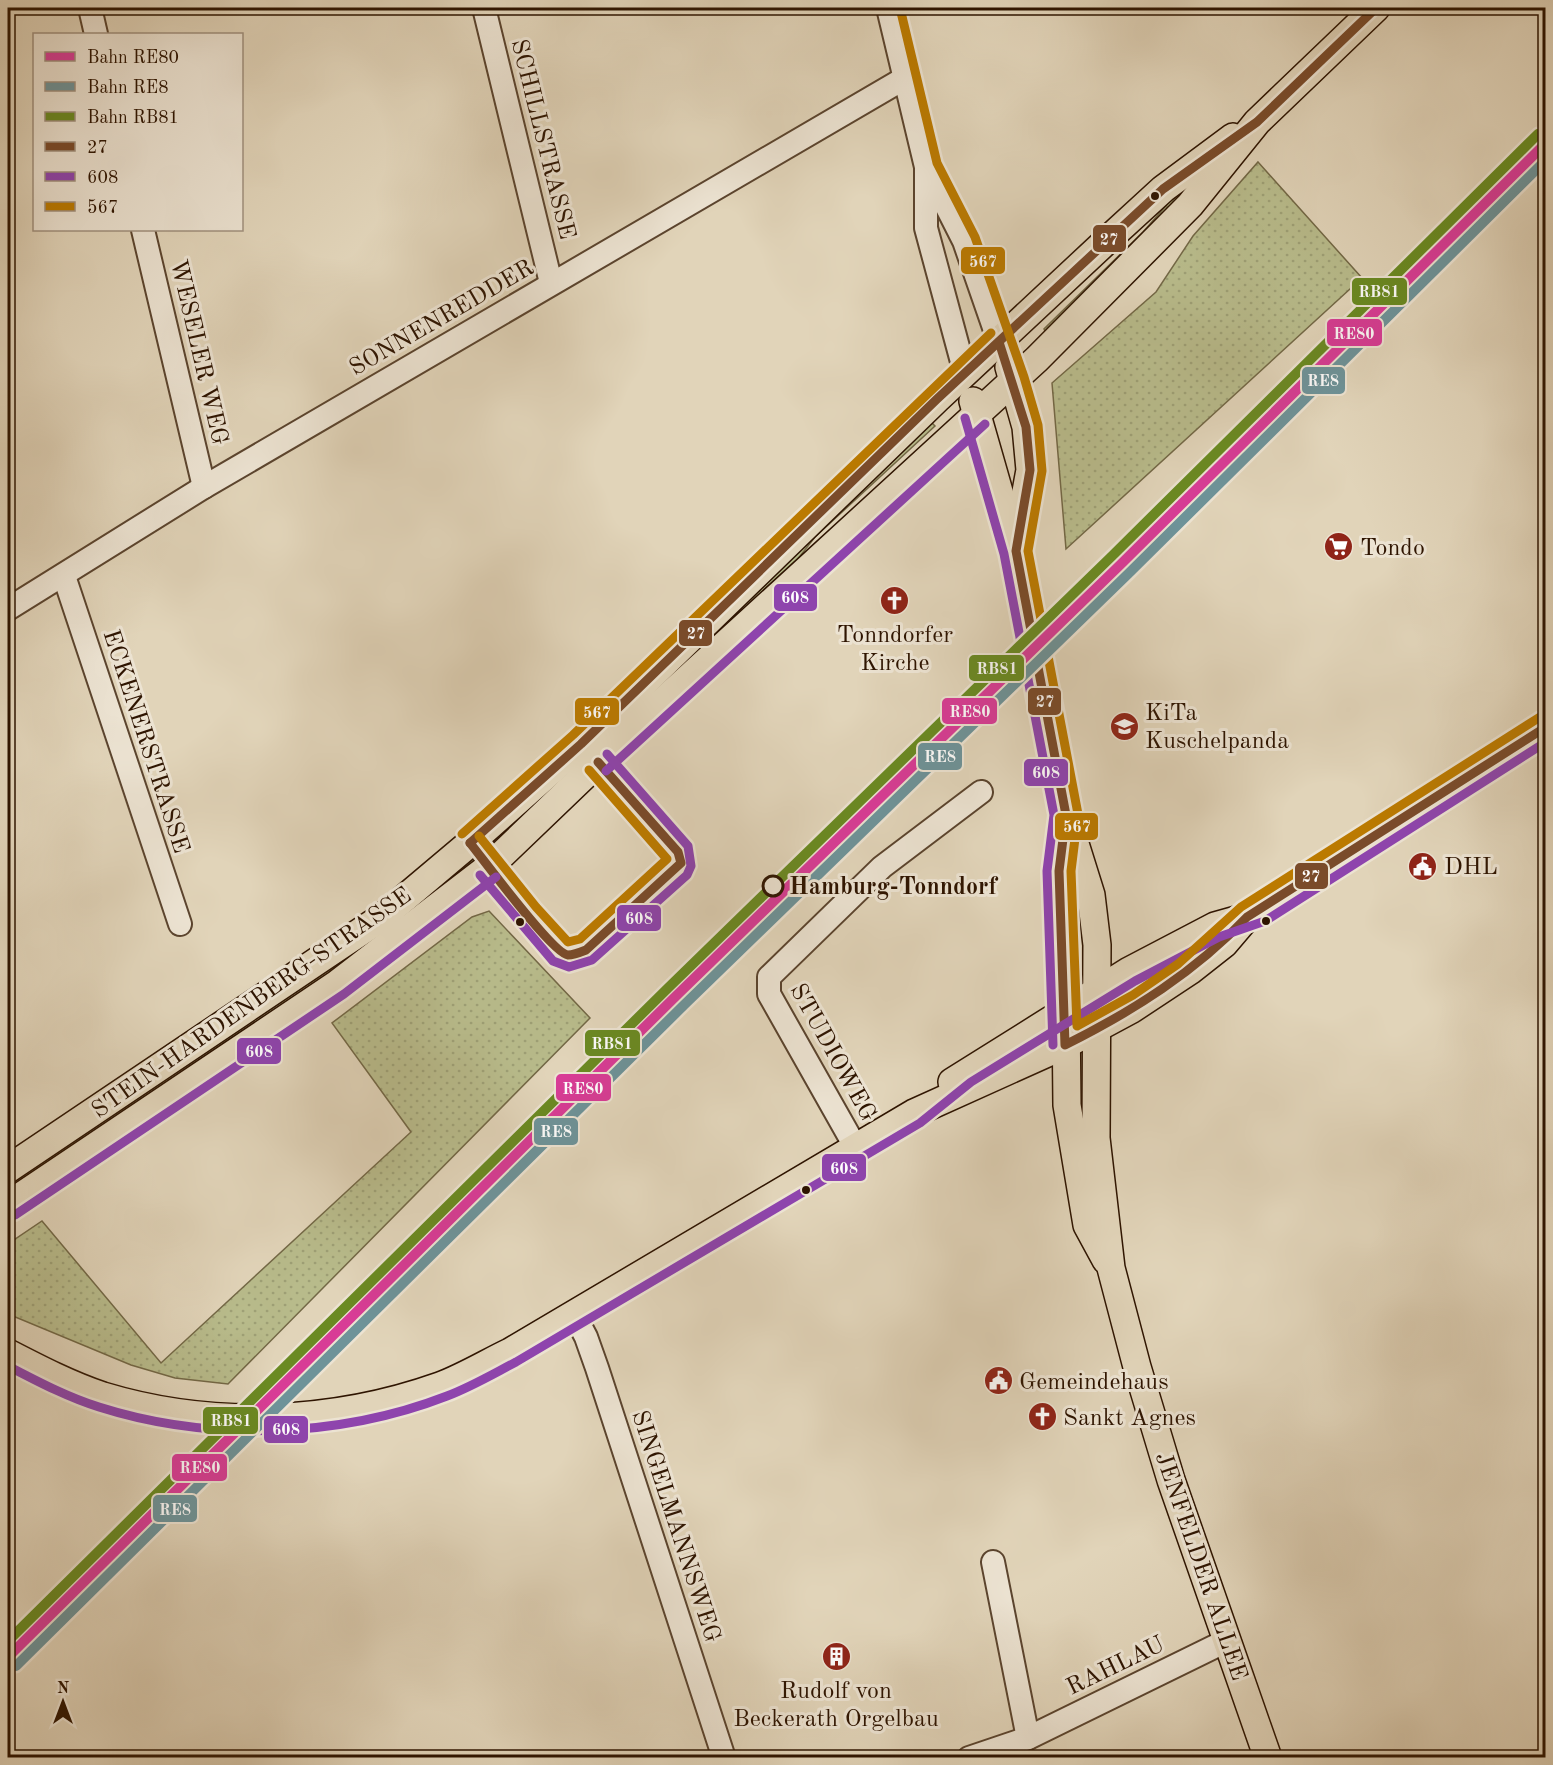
<svg xmlns="http://www.w3.org/2000/svg" width="1553" height="1765" font-family="'Old Standard TT',serif">
<style>
.grass{fill:url(#grass-dots);stroke:#736846;stroke-width:1.5}
.lines{fill:none;stroke-linecap:round;stroke-linejoin:round}
.minor-casing{stroke:#5b442e;stroke-width:26}
.major-casing{stroke:#2e1400;stroke-width:30}
.minor{stroke:#ece3d2;stroke-width:22}
.major{stroke:#e1d4b9;stroke-width:27}
.bus-1-casing{stroke:#ece3d2;stroke-width:14}
.bus-2-casing{stroke:#ece3d2;stroke-width:14}
.bus-3-casing{stroke:#ece3d2;stroke-width:14}
.bus-1{stroke:#7a4b2a;stroke-width:9}
.bus-2{stroke:#8e44ad;stroke-width:9}
.bus-3{stroke:#bb7a00;stroke-width:9}
.rail-1-casing{stroke:#ece3d2;stroke-width:15}
.rail-2-casing{stroke:#ece3d2;stroke-width:15}
.rail-3-casing{stroke:#ece3d2;stroke-width:15}
.rail-1{stroke:#d83c96;stroke-width:10}
.rail-2{stroke:#6e9399;stroke-width:10}
.rail-3{stroke:#6a8a22;stroke-width:10}
.bus-dot{fill:#2e1400;stroke:#ece3d2;stroke-width:2}
.stop-dot{fill:#ece3d2;stroke:#2e1400;stroke-width:3}
.labels{text-anchor:middle;stroke-width:6;stroke-linejoin:round;paint-order:stroke}
.street-label{font-size:24px;fill:#2e1400;stroke:#ece3d2}
.poi-label{font-size:24px;fill:#2e1400;stroke:#ece3d2;text-anchor:start}
.stop-label{font-size:24px;font-weight:bold;fill:#2e1400;stroke:#ece3d2;text-anchor:start}
.line-badge{stroke:#ece3d2;stroke-width:2}
.badge-label{font-size:16px;text-anchor:middle;font-weight:bold;fill:#fff}
</style>
<defs>
<pattern id="grass-dots" width="8" height="8" patternUnits="userSpaceOnUse" patternTransform="scale(1.5)"><rect width="8" height="8" fill="#b8bb8b"/><path d="M2 2h.1M6 6h.1" fill="none" stroke="#9ea076" stroke-width="1.8" stroke-linecap="round"/></pattern>
</defs>
<rect width="100%" height="100%" fill="#e1d4b9"/>
<filter id="stains"><feTurbulence type="fractalNoise" baseFrequency=".00333" numOctaves="4"/><feColorMatrix values="0 0 0 0 .2 0 0 0 0 .09 0 0 0 0 .02 0 0 0 .5 -.17"/></filter>
<radialGradient id="worn" r=".72"><stop offset=".6" stop-color="#630" stop-opacity="0"/><stop offset="1" stop-color="#630" stop-opacity=".3"/></radialGradient>
<g class="grass">
<path d="M 1258,162 L 1362,278 L 1066,549 L 1052,383 L 1156,292 L 1193,236 Z"/>
<path d="M 1192,176 L 1196,180 L 1047,336 L 1044,329 L 1143,232 Z"/>
<path d="M 929,420 L 935,426 L 815,537 L 786,574 L 649,697 L 642,694 Z"/>
<path d="M 473,856 L 476,864 L 419,912 L 8,1193 L 8,1183 L 125,1103 Z"/>
<path d="M 489,911 L 590,1018 L 228,1384 L 175,1378 L 131,1365 L 8,1314 L 8,1244 L 42,1221 L 161,1363 L 411,1132 L 332,1023 L 472,917 Z"/>
</g>
<g class="lines">
<defs>
<g id="minor">
<path d="M 90,8 L 96,34"/>
<path d="M 484,8 L 551,283"/>
<path d="M 888,8 L 926,167 L 926,228 L 965,373"/>
<path d="M 929,172 L 964,241 L 999,342"/>
<path d="M 143,230 L 204,487"/>
<path d="M 64,576 L 180,924"/>
<path d="M 8,609 L 204,487 L 905,78"/>
<path d="M 856,1148 L 769,994 L 769,977 L 882,867 L 981,792"/>
<path d="M 574,1314 L 586,1337 L 597,1368 L 724,1758"/>
<path d="M 993,1562 L 1028,1738"/>
<path d="M 969,1758 L 1028,1738 L 1226,1641"/>
</g>
<g id="major">
<path d="M 1009,367 L 1026,427 L 1030,470 L 1016,546"/>
<path d="M 973,401 L 1016,551 L 1051,748 L 1066,815 L 1091,895 L 1097,945 L 1096,1138 L 1111,1268 L 1137,1367 L 1171,1480 L 1268,1758"/>
<path d="M 1065,823 L 1059,871 L 1066,1011 L 1067,1105 L 1087,1225 L 1106,1260"/>
<path d="M 952,1082 L 1129,971 L 1215,926 L 1247,917 L 1259,911 L 1546,727"/>
<path d="M 8,1169 L 381,918 L 470,843 L 581,744 L 937,399 L 1103,244 L 1163,189 L 1233,137"/>
<path d="M 8,1205 L 337,984 L 489,867 L 636,726 L 1037,359 L 1190,205 L 1257,122 L 1376,8"/>
<path d="M 8,1353 C 39,1369 70,1385 103,1396 C 212,1429 333,1424 440,1386 C 464,1377 487,1363 510,1352 L 914,1113 L 1065,1045 L 1132,1009 L 1191,970 L 1224,944 L 1247,917"/>
</g>
</defs>
<use href="#minor" class="minor-casing"/>
<use href="#major" class="major-casing"/>
<use href="#minor" class="minor"/>
<use href="#major" class="major"/>
<defs>
<g id="bus-1">
<path d="M 999,342 L 1026,427 L 1030,470 L 1016,551 L 1066,815 L 1059,871 L 1065,1045 C 1133,1011 1195,972 1247,917 L 1546,727"/>
<path d="M 470,843 L 581,744 L 937,399 L 1163,189 L 1257,122 L 1376,8"/>
<path d="M 470,843 C 484,860 552,953 568,955 C 573,955 581,952 586,950 L 681,863 L 678,852 L 598,762"/>
</g>
<g id="bus-2">
<path d="M 965,418 L 1004,554 L 1054,815 L 1047,871 L 1053,1045"/>
<path d="M 606,771 L 985,424"/>
<path d="M 480,875 L 553,961 L 569,967 L 592,960 L 687,875 L 691,866 L 688,846 L 607,754"/>
<path d="M 15,1215 L 344,994 L 496,877"/>
<path d="M 8,1366 C 37,1381 67,1397 99,1407 C 209,1442 339,1438 447,1396 C 471,1387 493,1374 516,1362 L 920,1123 L 971,1082 L 1135,981 L 1219,937 L 1265,921 L 1546,742"/>
</g>
<g id="bus-3">
<path d="M 900,8 L 937,163 L 975,237 L 1024,377 L 1038,425 L 1042,471 L 1028,551 L 1078,814 L 1071,871 L 1077,1026 L 1133,995 L 1178,964 L 1241,907 L 1540,717"/>
<path d="M 462,834 L 573,735 L 991,333"/>
<path d="M 479,836 L 536,907 L 568,942 L 580,939 L 667,859 L 589,770"/>
</g>
</defs>
<use href="#bus-1" class="bus-1-casing"/>
<use href="#bus-2" class="bus-2-casing"/>
<use href="#bus-3" class="bus-3-casing"/>
<use href="#bus-1" class="bus-1"/>
<use href="#bus-2" class="bus-2"/>
<use href="#bus-3" class="bus-3"/>
<defs>
<path id="rail-1" d="M 8,1657 L 676,996 L 1120,565 L 1546,143"/>
<path id="rail-2" d="M 16,1666 L 684,1005 L 1128,574 L 1546,160"/>
<path id="rail-3" d="M 8,1641 L 668,988 L 1112,556 L 1538,134"/>
</defs>
<use href="#rail-1" class="rail-1-casing"/>
<use href="#rail-2" class="rail-2-casing"/>
<use href="#rail-3" class="rail-3-casing"/>
<use href="#rail-1" class="rail-1"/>
<use href="#rail-2" class="rail-2"/>
<use href="#rail-3" class="rail-3"/>
</g>
<defs>
<symbol id="supermarket-disc" viewBox="-11 -11 22 22"><circle r="9.5" fill="#8f2418" stroke="#ece3d2"/><path d="M-6-5.5h2.5l.6 2H6L4.5 2H-2.5L-4.4-4H-6ZM-1.5 3.2a1.3 1.3 0 1 0 .1 0ZM3 3.2a1.3 1.3 0 1 0 .1 0Z" fill="#fff"/></symbol>
<symbol id="church-disc" viewBox="-11 -11 22 22"><circle r="9.5" fill="#8f2418" stroke="#ece3d2"/><path d="M-1.2-6h2.4v3.5h3.3v2.4h-3.3V6h-2.4V-.1h-3.3v-2.4h3.3Z" fill="#fff"/></symbol>
<symbol id="school-disc" viewBox="-11 -11 22 22"><circle r="9.5" fill="#8f2418" stroke="#ece3d2"/><path d="M0-5L7-2L0 1L-7-2ZM-4 1L0 2.5L4 1V4Q0 6-4 4Z" fill="#fff"/></symbol>
<symbol id="civic-disc" viewBox="-11 -11 22 22"><circle r="9.5" fill="#8f2418" stroke="#ece3d2"/><path d="M-.6-6.5H3V-4.5H.6V-3L4-1V1h2V6H-6V1h2V-1L-.6-3ZM-1.2 2.5V6h2.4V2.5Z" fill="#fff"/></symbol>
<symbol id="building-disc" viewBox="-11 -11 22 22"><circle r="9.5" fill="#8f2418" stroke="#ece3d2"/><path d="M-4-6H4V6H1V3H-1V6H-4ZM-2.5-4.3h1.7v1.8h-1.7ZM.8-4.3h1.7v1.8H.8ZM-2.5-1h1.7V.8h-1.7ZM.8-1h1.7V.8H.8Z" fill="#fff"/></symbol>
</defs>
<g fill-rule="evenodd">
<use href="#supermarket-disc" x="1322" y="530" width="33" height="33"/>
<use href="#church-disc" x="878" y="584" width="33" height="33"/>
<use href="#school-disc" x="1108" y="710" width="33" height="33"/>
<use href="#civic-disc" x="1406" y="850" width="33" height="33"/>
<use href="#civic-disc" x="982" y="1364" width="33" height="33"/>
<use href="#church-disc" x="1026" y="1400" width="33" height="33"/>
<use href="#building-disc" x="820" y="1640" width="33" height="33"/>
</g>
<g class="bus-dot">
<circle cx="1155" cy="196" r="5"/>
<circle cx="1266" cy="921" r="5"/>
<circle cx="520" cy="922" r="5"/>
<circle cx="806" cy="1190" r="5"/>
</g>
<circle class="stop-dot" cx="773" cy="886" r="10"/>
<g class="labels">
<g class="street-label">
<text transform="translate(544 139) rotate(76)" y="8">SCHILLSTRASSE</text>
<text transform="translate(441 317) rotate(-30)" y="8">SONNENREDDER</text>
<text transform="translate(200 352) rotate(77)" y="8">WESELER WEG</text>
<text transform="translate(147 741) rotate(72)" y="8">ECKENERSTRASSE</text>
<text transform="translate(251 1002) rotate(-35)" y="8">STEIN-HARDENBERG-STRASSE</text>
<text transform="translate(834 1052) rotate(61)" y="8">STUDIOWEG</text>
<text transform="translate(677 1526) rotate(72)" y="8">SINGELMANNSWEG</text>
<text transform="translate(1202 1566) rotate(71)" y="8">JENFELDER ALLEE</text>
<text transform="translate(1115 1665) rotate(-26)" y="8">RAHLAU</text>
</g>
<g class="poi-label">
<text x="1360" y="555">Tondo</text>
<text x="895" y="642" text-anchor="middle">Tonndorfer<tspan x="895" dy="28">Kirche</tspan></text>
<text x="1145" y="720">KiTa<tspan x="1145" dy="28">Kuschelpanda</tspan></text>
<text x="1444" y="874">DHL</text>
<text x="1019" y="1389">Gemeindehaus</text>
<text x="1063" y="1425">Sankt Agnes</text>
<text x="836" y="1698" text-anchor="middle">Rudolf von<tspan x="836" dy="28">Beckerath Orgelbau</tspan></text>
</g>
<g class="stop-label">
<text x="789" y="894">Hamburg-Tonndorf</text>
</g>
</g>
<g class="line-badge">
<rect x="1092" y="224" width="35" height="29" rx="6" fill="#7a4b2a"/>
<rect x="960" y="246" width="46" height="29" rx="6" fill="#bb7a00"/>
<rect x="1351" y="277" width="57" height="29" rx="6" fill="#6a8a22"/>
<rect x="1326" y="318" width="57" height="29" rx="6" fill="#d83c96"/>
<rect x="1301" y="366" width="45" height="29" rx="6" fill="#6e9399"/>
<rect x="773" y="583" width="45" height="29" rx="6" fill="#8e44ad"/>
<rect x="678" y="619" width="35" height="28" rx="6" fill="#7a4b2a"/>
<rect x="968" y="654" width="57" height="28" rx="6" fill="#6a8a22"/>
<rect x="1027" y="687" width="35" height="29" rx="6" fill="#7a4b2a"/>
<rect x="941" y="697" width="57" height="28" rx="6" fill="#d83c96"/>
<rect x="574" y="697" width="46" height="29" rx="6" fill="#bb7a00"/>
<rect x="917" y="742" width="46" height="29" rx="6" fill="#6e9399"/>
<rect x="1023" y="758" width="46" height="29" rx="6" fill="#8e44ad"/>
<rect x="1054" y="812" width="45" height="29" rx="6" fill="#bb7a00"/>
<rect x="1294" y="862" width="35" height="28" rx="6" fill="#7a4b2a"/>
<rect x="616" y="904" width="46" height="28" rx="6" fill="#8e44ad"/>
<rect x="584" y="1029" width="57" height="28" rx="6" fill="#6a8a22"/>
<rect x="236" y="1037" width="46" height="28" rx="6" fill="#8e44ad"/>
<rect x="555" y="1073" width="57" height="29" rx="6" fill="#d83c96"/>
<rect x="533" y="1117" width="46" height="29" rx="6" fill="#6e9399"/>
<rect x="821" y="1153" width="46" height="29" rx="6" fill="#8e44ad"/>
<rect x="202" y="1406" width="57" height="29" rx="6" fill="#6a8a22"/>
<rect x="263" y="1415" width="46" height="29" rx="6" fill="#8e44ad"/>
<rect x="171" y="1453" width="57" height="29" rx="6" fill="#d83c96"/>
<rect x="152" y="1494" width="46" height="29" rx="6" fill="#6e9399"/>
</g>
<g class="badge-label">
<text x="1109" y="245">27</text>
<text x="983" y="267">567</text>
<text x="1379" y="297">RB81</text>
<text x="1354" y="339">RE80</text>
<text x="1323" y="386">RE8</text>
<text x="795" y="603">608</text>
<text x="696" y="639">27</text>
<text x="997" y="674">RB81</text>
<text x="1045" y="707">27</text>
<text x="970" y="717">RE80</text>
<text x="597" y="718">567</text>
<text x="940" y="762">RE8</text>
<text x="1046" y="778">608</text>
<text x="1077" y="832">567</text>
<text x="1311" y="882">27</text>
<text x="639" y="924">608</text>
<text x="612" y="1049">RB81</text>
<text x="259" y="1057">608</text>
<text x="583" y="1094">RE80</text>
<text x="556" y="1137">RE8</text>
<text x="844" y="1174">608</text>
<text x="231" y="1426">RB81</text>
<text x="286" y="1435">608</text>
<text x="200" y="1473">RE80</text>
<text x="175" y="1515">RE8</text>
</g>
<rect width="1553" height="1765" fill="none" stroke="#e1d4b9" stroke-width="30"/>
<rect x="9" y="9" width="1535" height="1747" fill="none" stroke="#2e1400" stroke-width="3"/>
<rect x="15" y="15" width="1523" height="1735" fill="none" stroke="#2e1400" stroke-width="1.5"/>
<rect x="33" y="33" width="210" height="198" fill="#ece3d2" stroke="#a0907e" stroke-width="1.5"/>
<rect x="45" y="52" width="30" height="9" fill="#d83c96" stroke="#a0907e" stroke-width="1.5"/>
<text x="87" y="63" font-size="18" fill="#2e1400">Bahn RE80</text>
<rect x="45" y="82" width="30" height="9" fill="#6e9399" stroke="#a0907e" stroke-width="1.5"/>
<text x="87" y="93" font-size="18" fill="#2e1400">Bahn RE8</text>
<rect x="45" y="112" width="30" height="9" fill="#6a8a22" stroke="#a0907e" stroke-width="1.5"/>
<text x="87" y="123" font-size="18" fill="#2e1400">Bahn RB81</text>
<rect x="45" y="142" width="30" height="9" fill="#7a4b2a" stroke="#a0907e" stroke-width="1.5"/>
<text x="87" y="153" font-size="18" fill="#2e1400">27</text>
<rect x="45" y="172" width="30" height="9" fill="#8e44ad" stroke="#a0907e" stroke-width="1.5"/>
<text x="87" y="183" font-size="18" fill="#2e1400">608</text>
<rect x="45" y="202" width="30" height="9" fill="#bb7a00" stroke="#a0907e" stroke-width="1.5"/>
<text x="87" y="213" font-size="18" fill="#2e1400">567</text>
<g transform="translate(63 1702)" stroke="#ece3d2" stroke-width="4.5" paint-order="stroke">
<path d="M0-4.5L10 22L0 15L-10 22Z" fill="#2e1400"/>
<text y="-9" font-size="16" font-weight="bold" text-anchor="middle" fill="#2e1400">N</text>
</g>
<rect width="100%" height="100%" filter="url(#stains)"/>
<rect width="100%" height="100%" fill="url(#worn)"/>
</svg>
